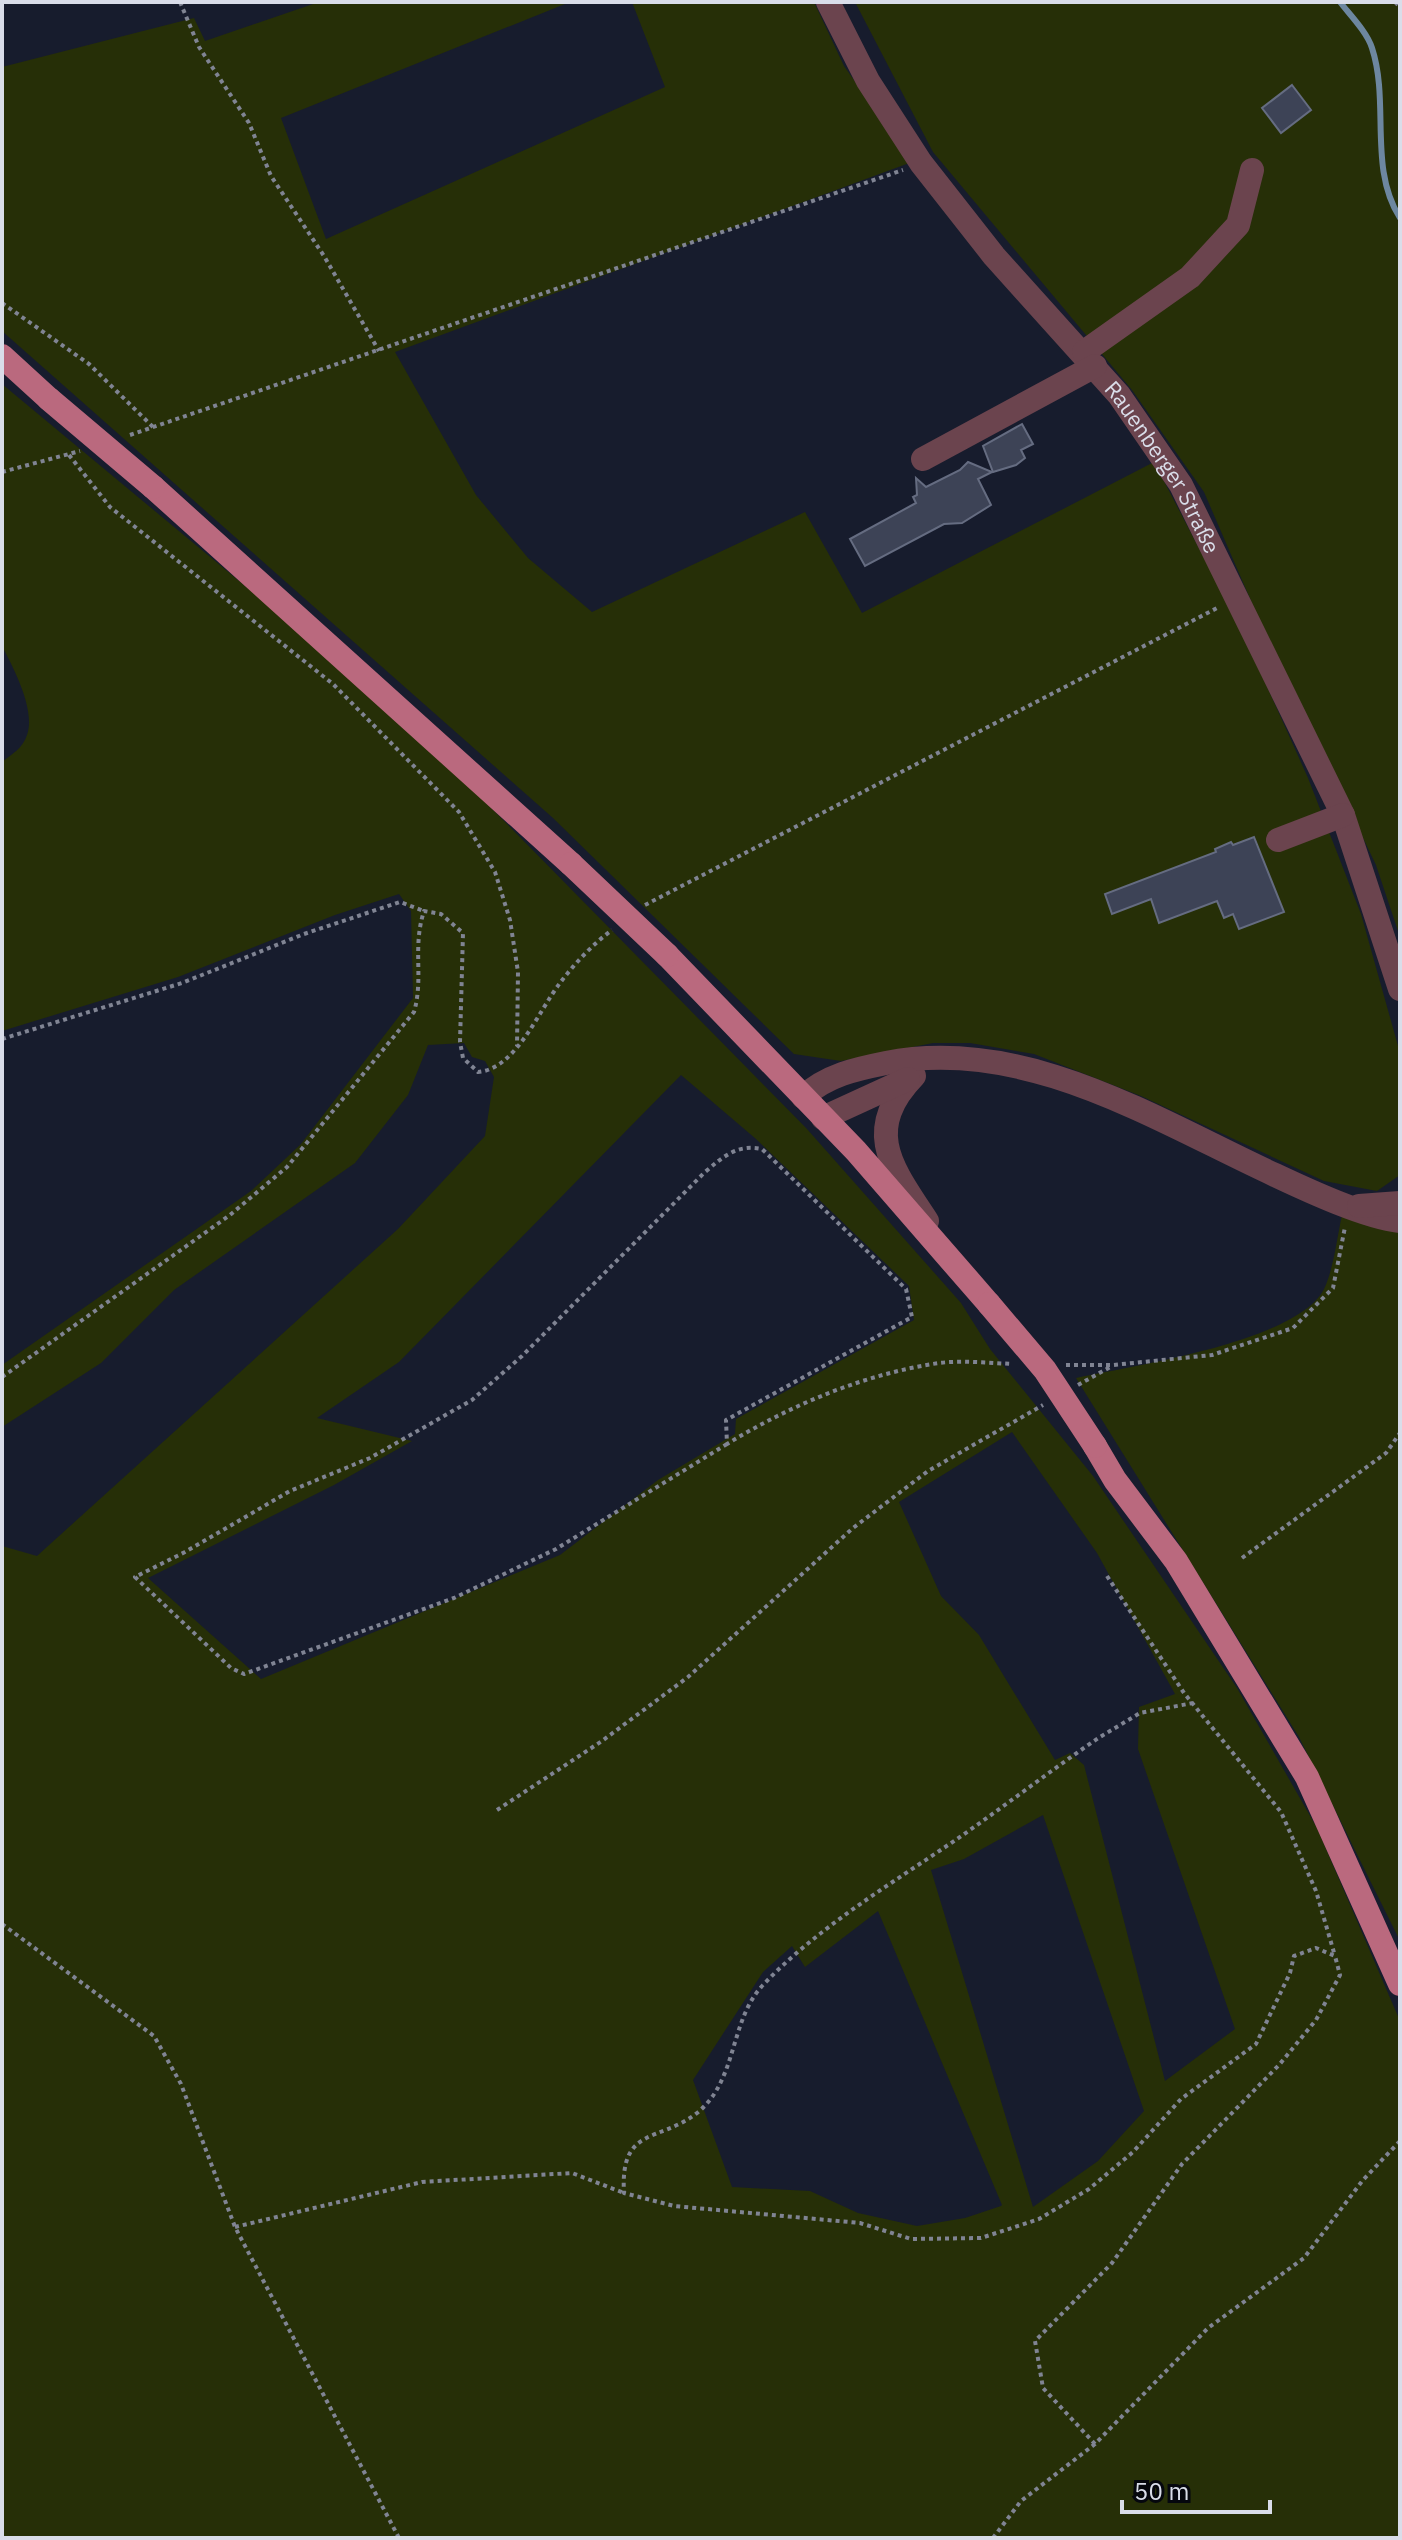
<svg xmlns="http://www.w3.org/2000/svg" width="1402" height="2540" font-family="'IBM Plex Sans',sans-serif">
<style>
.green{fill:#262f07;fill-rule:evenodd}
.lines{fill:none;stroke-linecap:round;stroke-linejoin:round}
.stream{stroke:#6d87a0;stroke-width:6}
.building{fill:#3d4356;stroke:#656c81;stroke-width:2}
.path{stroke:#808493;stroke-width:4;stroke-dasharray:4 4;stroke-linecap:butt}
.minor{stroke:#6b444e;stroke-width:24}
.major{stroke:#ba697e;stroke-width:24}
.major-bridge{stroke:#ba697e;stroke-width:24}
.labels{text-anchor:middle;stroke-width:7;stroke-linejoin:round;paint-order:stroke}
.street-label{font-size:22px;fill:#d9dde9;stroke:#05070e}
</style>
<rect width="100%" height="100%" fill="#171c2d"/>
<g class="green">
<path d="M 319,2 L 570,2 L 281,118 L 326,239 L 665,87 L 632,2 L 814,2 L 844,66 L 912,162 L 395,352 L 476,495 L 528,558 L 592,612 L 805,512 L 862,613 L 1154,462 L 1243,633 L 1308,778 L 1361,914 L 1400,1053 L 1400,1175 L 1377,1191 L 1324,1181 L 1141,1096 L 1034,1054 L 970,1043 L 933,1043 L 841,1061 L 794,1054 L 553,818 L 2,331 L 2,67 L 194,18 L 205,41 Z"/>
<path d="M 855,2 L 1400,2 L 1400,937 L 1376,865 L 1264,631 L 1204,492 L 1132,390 L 933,152 Z"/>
<path d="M 2,384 L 310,640 L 455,771 L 807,1129 L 961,1303 L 990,1349 L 1093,1476 L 1237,1688 L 1317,1828 L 1400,2021 L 1400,2538 L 2,2538 L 2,1546 L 37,1556 L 398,1229 L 485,1136 L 494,1077 L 485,1061 L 472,1057 L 464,1043 L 428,1045 L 408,1095 L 355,1163 L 174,1290 L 101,1363 L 2,1427 L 2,1365 L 251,1191 L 301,1144 L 413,998 L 411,911 L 399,894 L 335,915 L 178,977 L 2,1031 L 2,762 C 12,754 23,748 27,735 C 36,710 13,667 2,646 ZM 681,1075 L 756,1139 L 909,1286 L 914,1320 L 736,1419 L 735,1434 L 658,1480 L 560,1555 L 261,1679 L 148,1578 L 334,1485 L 412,1441 L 317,1418 L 399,1362 ZM 1012,1432 L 1097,1553 L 1175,1694 L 1139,1707 L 1138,1749 L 1235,2029 L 1165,2081 L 1084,1765 L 1070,1753 L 1055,1760 L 979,1635 L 941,1596 L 899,1502 ZM 1043,1815 L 1144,2111 L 1098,2161 L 1033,2207 L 931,1870 L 964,1859 ZM 878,1911 L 1002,2205 L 1001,2206 L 965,2218 L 917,2226 L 858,2213 L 810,2191 L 732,2187 L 693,2080 L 763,1972 L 792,1946 L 805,1967 Z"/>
<path d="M 1342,1215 L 1400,1228 L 1400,1941 L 1299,1737 L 1076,1378 C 1131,1366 1302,1341 1325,1287 C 1334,1266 1337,1238 1342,1215 Z"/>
</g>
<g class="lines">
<path class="stream" d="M 1340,2 C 1350,15 1367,32 1372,48 C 1390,103 1368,168 1400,218"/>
</g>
<g class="building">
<path d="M 1292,85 L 1311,110 L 1281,133 L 1262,108 Z"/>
<path d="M 1022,424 L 1033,444 L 1021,450 L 1025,458 L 1016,465 L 993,472 L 983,446 Z"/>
<path d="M 968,462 L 992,472 L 978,479 L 991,505 L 962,523 L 944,524 L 865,566 L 850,539 L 916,503 L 913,497 L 917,495 L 916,478 L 926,487 L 960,470 Z"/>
<path d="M 1254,837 L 1284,912 L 1239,929 L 1233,914 L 1224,918 L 1217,901 L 1159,923 L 1151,899 L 1112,914 L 1105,894 L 1216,852 L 1215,849 L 1231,842 L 1233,845 Z"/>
</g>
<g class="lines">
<g class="path">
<path d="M 180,2 L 199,47 L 249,123 L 271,176 L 324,256 L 379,351"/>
<path d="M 1395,2 L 1400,7"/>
<path d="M 2,303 L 89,364 L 153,427"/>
<path d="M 130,435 L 903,170"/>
<path d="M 69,455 L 110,507 L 333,684 L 459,812 L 495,872 L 510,920 L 518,972 L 517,1046"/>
<path d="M 2,472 L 80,451"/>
<path d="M 645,905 L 1219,607"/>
<path d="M 2,1039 L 182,983 L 304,934 L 400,902 L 424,911"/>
<path d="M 1066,1365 L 1113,1365 L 1212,1355 L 1293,1328 L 1333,1288 L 1345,1227"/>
<path d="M 2,1377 L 230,1215 L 287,1167 L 414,1012 C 424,977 412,948 424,911 L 441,914 L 463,933 L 460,1042 L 463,1058 L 478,1072 C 516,1069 539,1010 560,983 C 575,963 593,944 612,930"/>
<path d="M 1078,1385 L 1112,1366"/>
<path d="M 727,1444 L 556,1549 L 454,1598 L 244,1674 L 231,1668 L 135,1577 L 185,1552 L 290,1491 L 370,1458 L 472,1400 L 522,1356 L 705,1172 C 724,1156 737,1144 762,1149 L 906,1289 L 912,1317 L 726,1420 L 727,1444 C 791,1405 864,1374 939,1363 C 963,1360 989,1363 1013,1364"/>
<path d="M 1242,1558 L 1386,1453 L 1400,1433"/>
<path d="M 1107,1576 L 1184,1693 L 1281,1812 L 1316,1891 L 1335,1956"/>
<path d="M 497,1810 L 602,1741 L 688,1677 L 853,1528 L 928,1471 L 1043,1405"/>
<path d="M 2,1924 L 154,2036 L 181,2084 L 235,2227 L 399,2538"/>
<path d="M 235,2227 L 422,2182 L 572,2173 L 624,2193"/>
<path d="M 1095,2444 L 1043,2388 L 1035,2341 L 1112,2263 L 1182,2164 L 1279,2065 L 1316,2020 L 1340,1975 L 1335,1956 L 1316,1948 L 1294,1956 L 1290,1973 L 1256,2044 L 1181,2099 L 1133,2152 L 1089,2189 L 1039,2219 L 981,2238 L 911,2239 L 860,2223 L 674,2206 L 624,2193 C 620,2126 658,2143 697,2113 C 738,2080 729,2021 763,1985 C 818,1927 891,1884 957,1839 C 1005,1806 1051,1770 1100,1737 L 1140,1713 L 1193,1703"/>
<path d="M 993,2538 L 1021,2501 L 1095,2444 L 1208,2328 L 1304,2258 L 1363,2180 L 1400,2141"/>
</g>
<g class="minor">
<path id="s1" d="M 828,2 L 868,81 L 921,163 L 994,256 L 1119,395 L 1181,485 L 1343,815 L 1400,989"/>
<path d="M 1084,352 L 1190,277 L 1238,225 L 1252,170"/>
<path d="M 923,459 L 1095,366"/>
<path d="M 1278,840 L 1343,815"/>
<path d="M 914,1076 C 861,1131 893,1169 927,1221"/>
<path d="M 803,1097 C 827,1075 856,1069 886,1063 C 1025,1036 1154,1119 1275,1175 C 1309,1191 1365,1217 1400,1221"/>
<path d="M 823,1118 L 908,1079"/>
<path d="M 1359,1206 L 1400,1203"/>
</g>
<g class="major">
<path d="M 2,356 L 49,399"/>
<path d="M 153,487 L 571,864"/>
<path d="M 667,955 L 856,1151 L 989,1304"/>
<path d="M 1095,1446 L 1115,1480 L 1176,1561 L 1307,1777 L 1400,1984"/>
</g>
<g class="major-bridge">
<path d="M 49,399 L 153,487"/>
<path d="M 571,864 L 667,955"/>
<path d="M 989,1304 L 1045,1370 L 1095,1446"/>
</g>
</g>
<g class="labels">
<g class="street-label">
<text dy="8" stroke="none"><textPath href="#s1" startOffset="576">Rauenberger Straße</textPath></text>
</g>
</g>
<rect width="1402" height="2540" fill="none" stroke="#d9dde9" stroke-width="8"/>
<path d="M1122 2500v12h148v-12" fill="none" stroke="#d9dde9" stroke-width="4"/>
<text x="1134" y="2500" font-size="24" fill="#d9dde9" stroke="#05070e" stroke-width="6" paint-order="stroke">50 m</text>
</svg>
